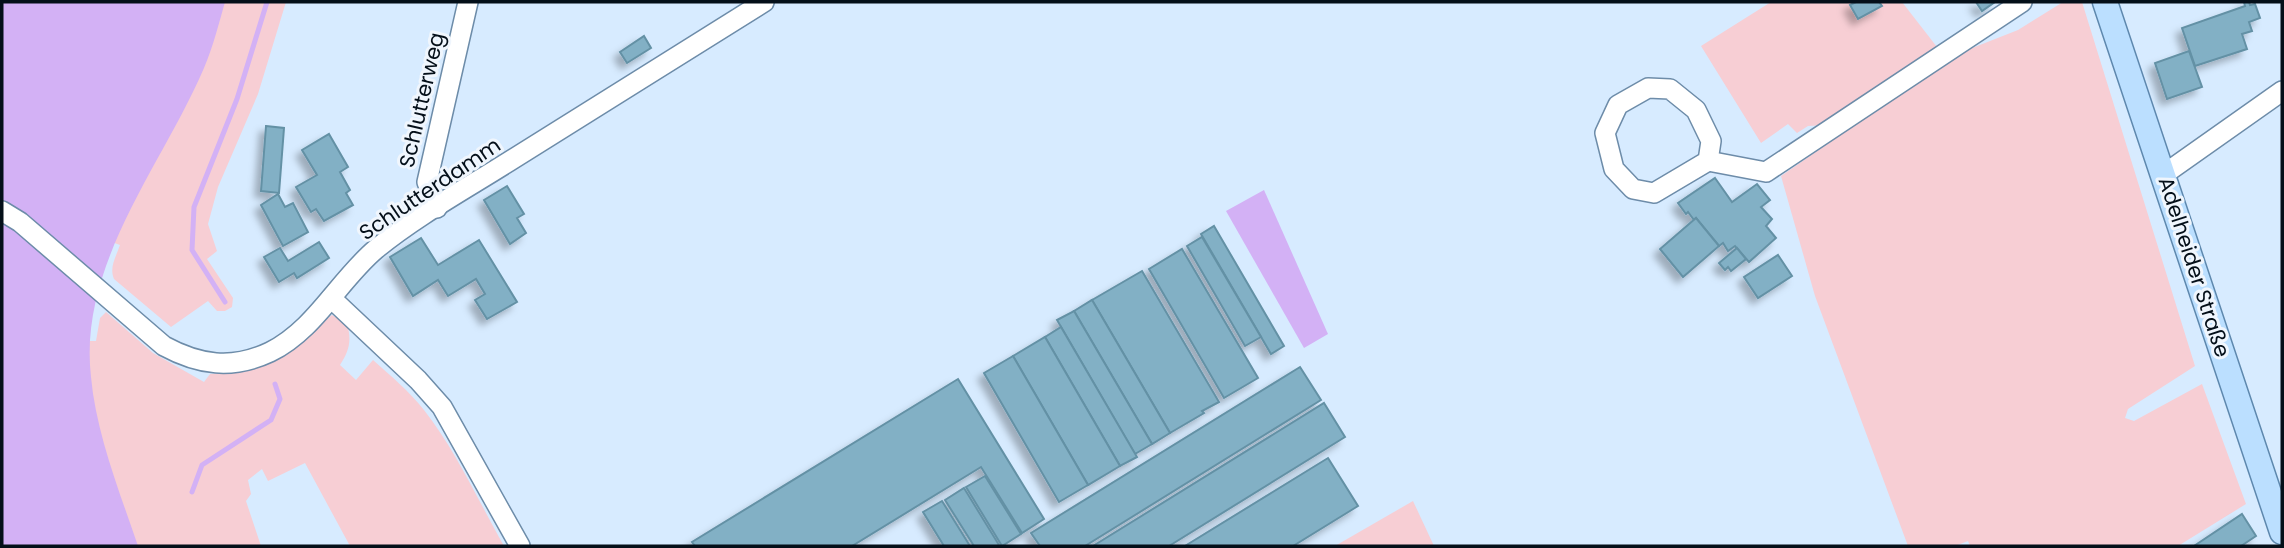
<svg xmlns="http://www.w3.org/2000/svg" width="2284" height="548" font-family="Poppins,sans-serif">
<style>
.green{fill:#f7ced4}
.water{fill:#d3b1f5}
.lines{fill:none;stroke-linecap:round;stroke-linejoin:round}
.stream{stroke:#d3b1f5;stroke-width:5}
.building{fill:#82b0c5;stroke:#6491a5;stroke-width:2;filter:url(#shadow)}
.minor-casing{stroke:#6d8ca9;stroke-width:22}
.major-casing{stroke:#5e88ae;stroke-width:27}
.minor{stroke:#fff;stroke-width:19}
.major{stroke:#bbdfff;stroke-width:24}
.labels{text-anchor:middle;stroke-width:6;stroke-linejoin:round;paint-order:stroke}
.street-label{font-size:21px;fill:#040f19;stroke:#f0f6fd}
</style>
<defs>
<filter id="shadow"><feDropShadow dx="-6" dy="6" stdDeviation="3.5" flood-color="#0004"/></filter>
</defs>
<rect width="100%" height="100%" fill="#d7ebff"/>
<g class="green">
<path d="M 2,2 L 286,2 L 258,94 L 218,187 L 208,224 L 217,251 L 207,259 L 233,298 L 232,307 L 225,311 L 217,311 L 208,301 L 171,327 L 114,279 C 109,267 116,257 120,245 L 109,241 L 2,163 Z"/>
<path d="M 1771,2 L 1902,2 L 1937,47 L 1826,125 L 1808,126 L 1797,133 L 1788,124 L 1761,143 L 1701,46 Z"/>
<path d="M 2063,2 L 2082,2 L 2195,366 L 2128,409 L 2125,418 L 2134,421 L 2202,384 L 2246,504 L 2178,546 L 1970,546 L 1968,541 L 1955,546 L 1908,546 L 1815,296 L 1781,176 L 1957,54 L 2018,30 Z"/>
<path d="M 2,225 L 84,341 L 96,341 L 100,318 L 106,312 L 153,353 L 204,382 L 210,374 C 247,372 279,364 307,338 C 316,330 322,322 332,315 L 347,324 C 352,341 349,351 340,365 L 356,380 L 373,360 C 391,376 409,391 424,410 C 455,449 479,502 504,546 L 350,546 L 305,463 L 268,481 L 262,469 L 248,480 L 251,494 L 246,501 L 261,546 L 2,546 Z"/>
<path d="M 1413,501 L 1434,546 L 1335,546 Z"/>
</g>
<g class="water">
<path d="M 2,2 L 225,2 C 219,23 213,47 204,68 C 162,166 78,264 91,377 C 96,433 120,493 138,546 L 2,546 Z"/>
<path d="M 1264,190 L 1328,334 L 1304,348 L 1226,211 Z"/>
</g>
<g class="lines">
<g class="stream">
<path d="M 225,302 L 192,250 L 194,207 L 237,99 L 267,2"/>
<path d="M 192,492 L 202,465 L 271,420 L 280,399 L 275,384"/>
</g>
</g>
<g class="building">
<path d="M 1856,2 L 1879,2 L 1882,6 L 1858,19 L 1850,5 Z"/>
<path d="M 1976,2 L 1995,2 L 1982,11 Z"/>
<path d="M 2244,2 L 2249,2 L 2250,5 L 2255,4 L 2260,18 L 2249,22 L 2252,31 L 2242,34 L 2247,49 L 2195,66 L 2182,28 L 2245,6 Z"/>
<path d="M 644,36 L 651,48 L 627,63 L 620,52 Z"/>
<path d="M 2189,51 L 2202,87 L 2167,99 L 2155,63 Z"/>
<path d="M 266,126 L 284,128 L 279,193 L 261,191 Z"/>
<path d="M 329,134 L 348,167 L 340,172 L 350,190 L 346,193 L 353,205 L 324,221 L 316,209 L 311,212 L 296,187 L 317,175 L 302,150 Z"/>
<path d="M 1715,178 L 1732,202 L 1757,184 L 1770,200 L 1761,207 L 1772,219 L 1766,226 L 1776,238 L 1749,262 L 1735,246 L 1728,251 L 1723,243 L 1719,246 L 1696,218 L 1694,220 L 1688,212 L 1686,214 L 1678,203 Z"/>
<path d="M 507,186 L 524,214 L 517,218 L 526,233 L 510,244 L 484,200 Z"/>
<path d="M 278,194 L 285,207 L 293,203 L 308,232 L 283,246 L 261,205 Z"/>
<path d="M 1696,218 L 1719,246 L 1683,277 L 1660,249 Z"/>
<path d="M 1214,226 L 1284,346 L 1271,354 L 1201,234 Z"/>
<path d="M 1202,237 L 1261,337 L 1245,346 L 1187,246 Z"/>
<path d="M 421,238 L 438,265 L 479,240 L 517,302 L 487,319 L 475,300 L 485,294 L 476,279 L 448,296 L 438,280 L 413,296 L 390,257 Z"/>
<path d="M 319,242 L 329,258 L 297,278 L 294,273 L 279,282 L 264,257 L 280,248 L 288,261 Z"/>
<path d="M 1737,248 L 1746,259 L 1731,271 L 1728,267 L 1725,270 L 1719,263 Z"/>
<path d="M 1182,249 L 1258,378 L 1224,398 L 1149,269 Z"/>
<path d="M 1778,255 L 1792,276 L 1758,298 L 1744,277 Z"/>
<path d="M 1142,271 L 1219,402 L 1202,411 L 1204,413 L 1170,433 L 1092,300 Z"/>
<path d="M 1092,300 L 1170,433 L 1152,444 L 1074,311 Z"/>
<path d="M 1074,311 L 1152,444 L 1135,454 L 1057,320 Z"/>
<path d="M 1061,327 L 1137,457 L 1120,466 L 1045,337 Z"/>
<path d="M 1045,337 L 1120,466 L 1088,485 L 1013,356 Z"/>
<path d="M 1013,356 L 1088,485 L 1059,502 L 984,373 Z"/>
<path d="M 1300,367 L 1321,400 L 1085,546 L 1040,546 L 1031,533 Z"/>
<path d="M 958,379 L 1044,519 L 1022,533 L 981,467 L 852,546 L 695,546 L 692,542 Z"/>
<path d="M 1324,403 L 1345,437 L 1169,546 L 1093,546 Z"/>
<path d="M 1328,458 L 1358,506 L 1293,546 L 1185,546 Z"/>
<path d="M 985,476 L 1021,534 L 1002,546 L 966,487 Z"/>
<path d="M 964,488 L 999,545 L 997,546 L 974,546 L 945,500 Z"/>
<path d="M 942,501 L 970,546 L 944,546 L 923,512 Z"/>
<path d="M 2242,514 L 2256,536 L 2241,546 L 2194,546 Z"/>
</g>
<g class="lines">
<defs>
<g id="minor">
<path d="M 1708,161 L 1711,141 L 1696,110 L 1670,89 L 1648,88 L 1618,105 L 1605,133 L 1614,169 L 1633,189 L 1654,193 L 1708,161 L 1766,172 L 2022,2"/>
<path d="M 2163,175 L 2282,91"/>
<path d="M 437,208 L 427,182 L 468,2"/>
<path d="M 2,211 L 20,222 L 164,346 C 199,365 232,370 270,352 C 315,330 339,280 376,249 C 416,216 469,187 513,159 C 597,107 680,54 764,2"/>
<path d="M 331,298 L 418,380 L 442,407 L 520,546"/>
</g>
<path id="major" d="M 2105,2 L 2282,532"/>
</defs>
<use href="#minor" class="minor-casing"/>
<use href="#major" class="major-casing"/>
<use href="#minor" class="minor"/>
<use href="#major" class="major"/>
</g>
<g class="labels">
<g class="street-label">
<text transform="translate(422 100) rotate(-77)" y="7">Schlutterweg</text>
<text transform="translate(430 189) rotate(-34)" y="7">Schlutterdamm</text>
<text transform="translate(2194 267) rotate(72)" y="7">Adelheider Straße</text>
</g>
</g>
<rect width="2284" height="548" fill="none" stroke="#040f19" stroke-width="7"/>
</svg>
